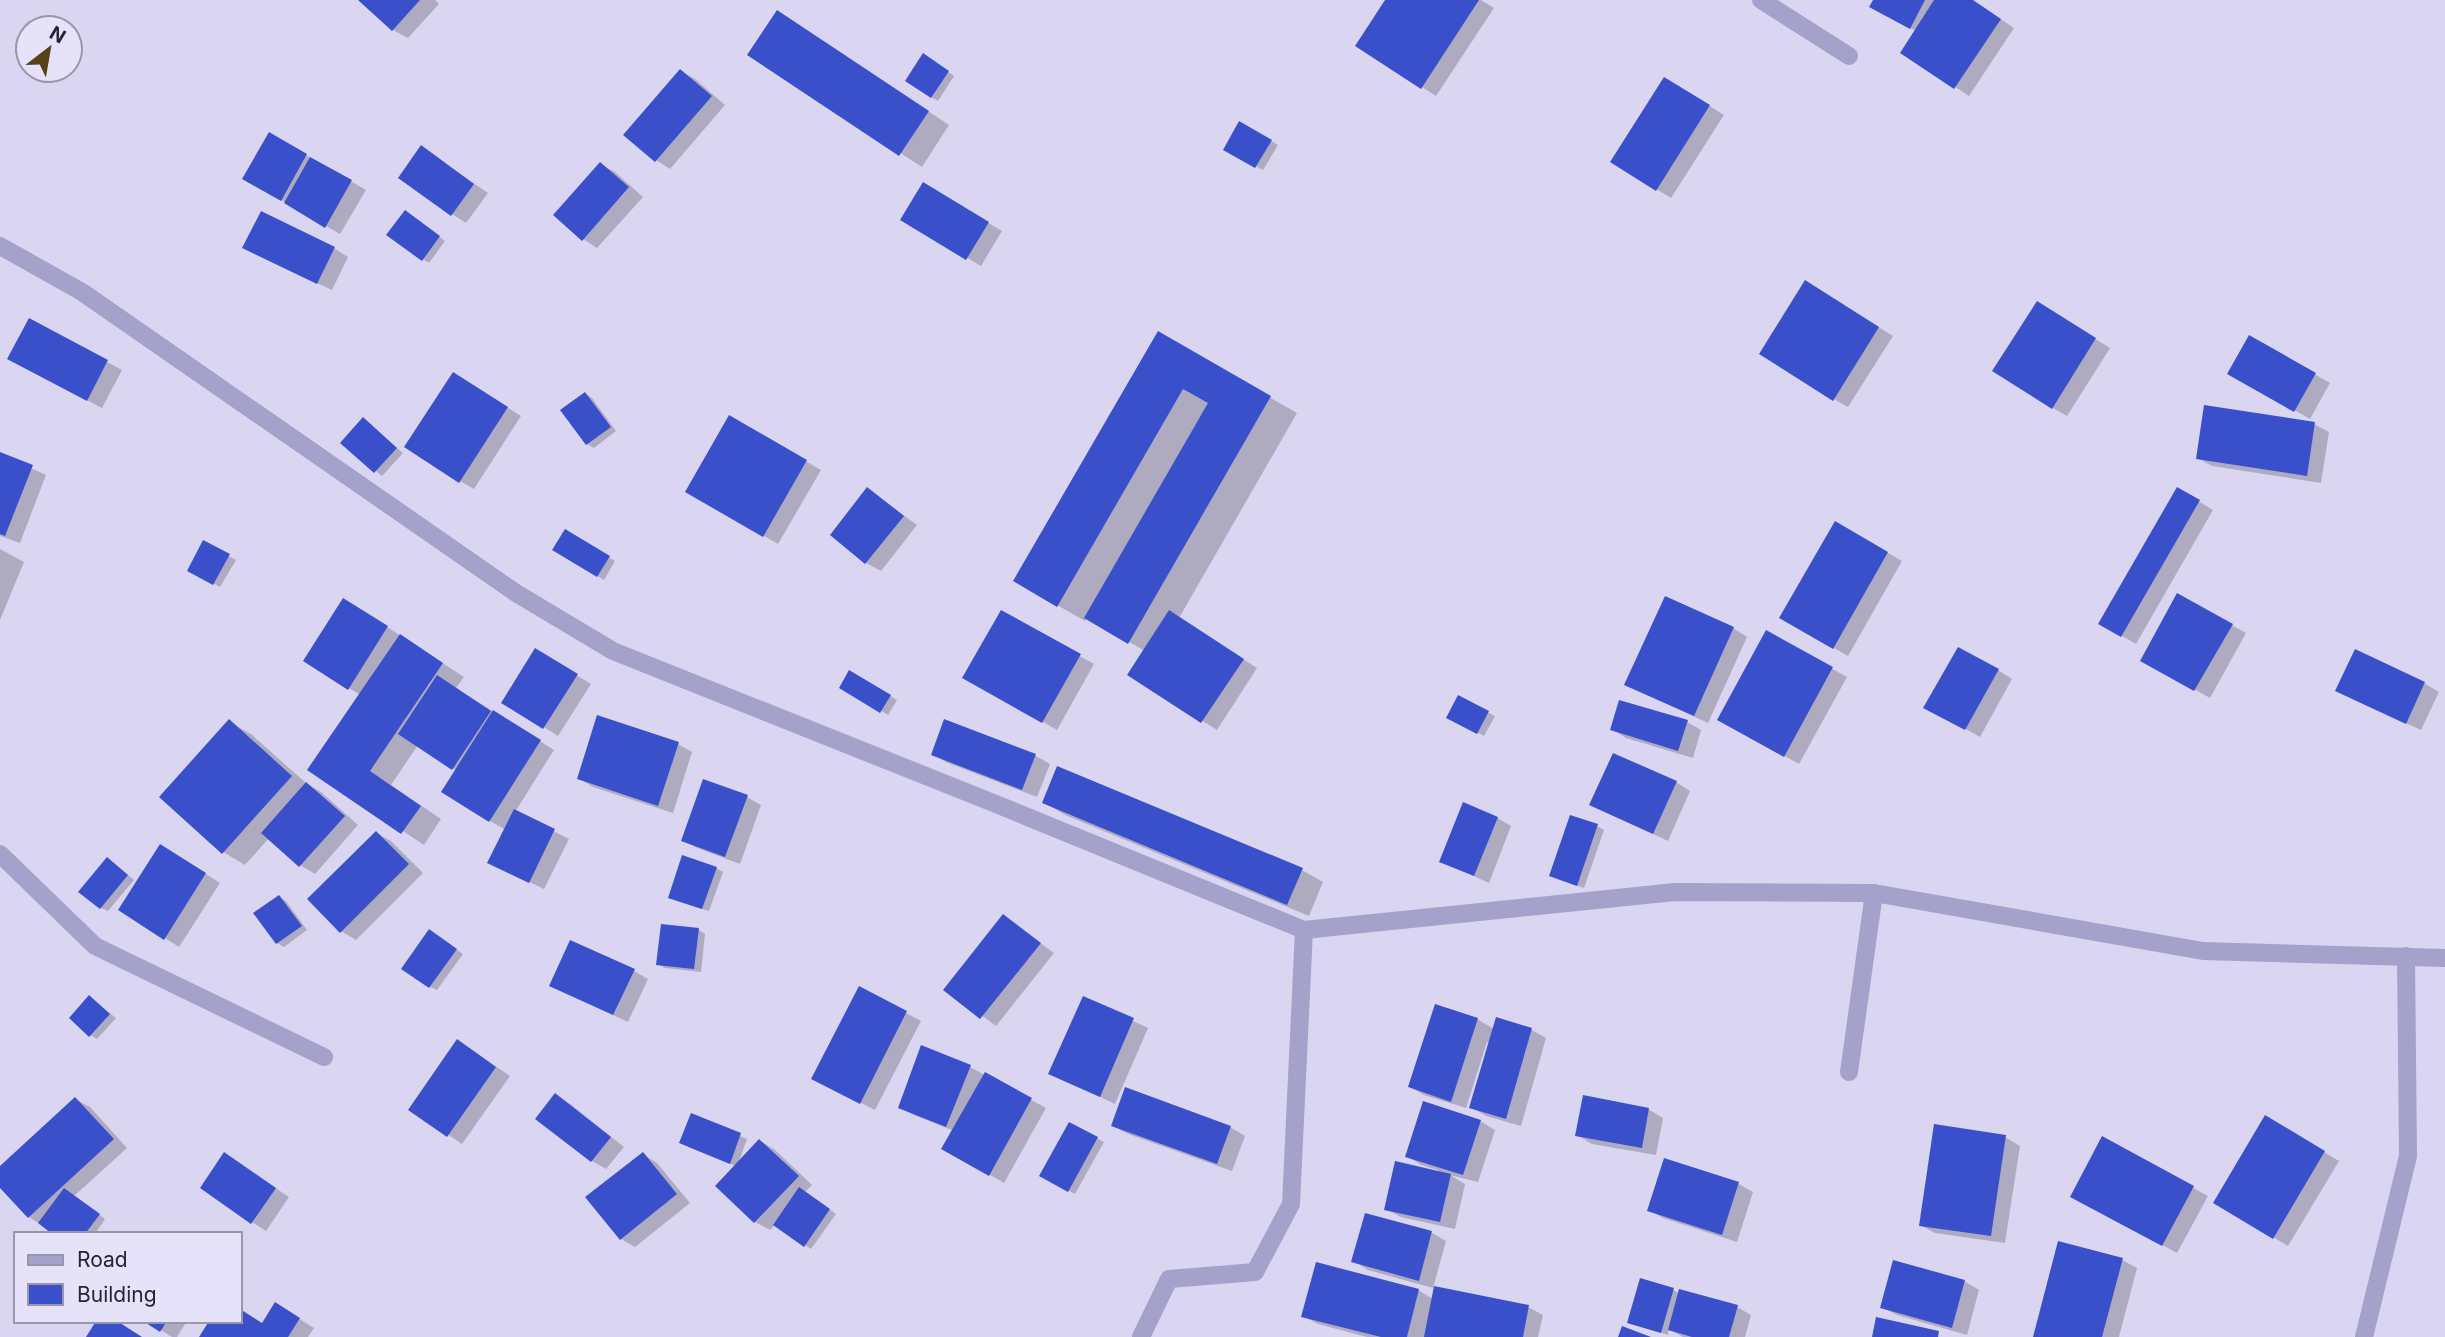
<svg xmlns="http://www.w3.org/2000/svg" width="2445" height="1337" font-family="Inter,sans-serif">
<style>
.shadow{fill:#0003}
.building{fill:#3a50cb}
.lines{fill:none;stroke-linecap:round;stroke-linejoin:round}
.minor{stroke:#a4a2ca;stroke-width:18}
</style>
<rect width="100%" height="100%" fill="#dad6f2"/>
<g class="shadow">
<path d="M 361,0 L 435,0 L 439,4 L 408,38 L 393,30 Z"/>
<path d="M 1387,0 L 1481,0 L 1494,8 L 1436,96 L 1357,46 Z"/>
<path d="M 1875,0 L 1972,0 L 2014,28 L 1969,96 L 1902,52 L 1916,31 L 1872,7 Z"/>
<path d="M 798,25 L 949,125 L 922,167 L 749,55 Z"/>
<path d="M 930,59 L 954,76 L 938,101 L 931,97 Z"/>
<path d="M 681,71 L 695,79 L 725,105 L 670,169 L 656,160 Z"/>
<path d="M 1679,87 L 1724,115 L 1671,198 L 1612,162 Z"/>
<path d="M 1240,123 L 1278,145 L 1263,170 L 1226,150 Z"/>
<path d="M 270,134 L 366,190 L 340,234 L 245,179 Z"/>
<path d="M 422,148 L 488,193 L 466,223 L 452,214 Z"/>
<path d="M 600,164 L 615,172 L 643,197 L 597,248 L 583,239 Z"/>
<path d="M 923,184 L 1002,231 L 981,266 L 902,219 Z"/>
<path d="M 412,216 L 445,241 L 429,263 L 423,259 Z"/>
<path d="M 334,248 L 348,257 L 332,290 L 259,256 Z"/>
<path d="M 1820,291 L 1893,336 L 1848,407 L 1834,399 Z"/>
<path d="M 2052,312 L 2110,348 L 2067,416 L 2053,408 Z"/>
<path d="M 30,321 L 122,370 L 102,408 L 23,367 Z"/>
<path d="M 1158,333 L 1297,413 L 1179,618 L 1257,668 L 1217,730 L 1129,675 L 1145,651 L 1087,618 L 1085,621 L 1015,581 Z"/>
<path d="M 2249,337 L 2330,383 L 2310,419 L 2229,373 Z"/>
<path d="M 468,382 L 521,416 L 474,489 L 460,481 Z"/>
<path d="M 585,394 L 592,398 L 616,431 L 594,448 L 587,444 Z"/>
<path d="M 730,417 L 821,470 L 778,544 L 687,491 Z"/>
<path d="M 363,420 L 403,453 L 382,476 L 343,443 Z"/>
<path d="M 2314,424 L 2329,432 L 2321,483 L 2212,466 L 2198,458 Z"/>
<path d="M 0,454 L 46,475 L 20,543 L 0,536 Z"/>
<path d="M 868,489 L 917,525 L 881,571 L 866,563 L 832,534 Z"/>
<path d="M 2178,489 L 2213,510 L 2136,644 L 2101,624 Z"/>
<path d="M 1835,523 L 1902,561 L 1848,656 L 1781,618 Z"/>
<path d="M 566,531 L 615,561 L 604,580 L 555,549 Z"/>
<path d="M 204,543 L 236,560 L 220,587 L 189,570 Z"/>
<path d="M 0,549 L 24,562 L 0,620 Z"/>
<path d="M 2178,595 L 2246,633 L 2210,698 L 2142,660 Z"/>
<path d="M 358,608 L 464,677 L 456,688 L 554,750 L 515,812 L 569,839 L 544,889 L 504,870 L 506,830 L 490,821 L 457,771 L 418,745 L 391,785 L 441,819 L 424,845 L 310,769 L 360,695 L 349,688 Z"/>
<path d="M 1001,612 L 1094,664 L 1057,730 L 965,677 Z"/>
<path d="M 1733,628 L 1747,637 L 1708,723 L 1641,692 Z"/>
<path d="M 1766,632 L 1847,677 L 1799,764 L 1719,719 Z"/>
<path d="M 550,659 L 591,684 L 558,736 L 503,702 Z"/>
<path d="M 1998,670 L 2012,679 L 1980,737 L 1926,707 Z"/>
<path d="M 850,672 L 897,700 L 888,715 L 841,687 Z"/>
<path d="M 2424,683 L 2439,692 L 2421,730 L 2352,699 Z"/>
<path d="M 1459,698 L 1495,716 L 1484,736 L 1449,717 Z"/>
<path d="M 945,721 L 1036,756 L 1050,764 L 1037,797 L 948,763 L 933,755 Z"/>
<path d="M 229,722 L 251,734 L 307,784 L 321,792 L 358,825 L 315,874 L 300,865 L 269,838 L 245,865 L 223,852 Z"/>
<path d="M 1687,722 L 1701,730 L 1693,758 L 1626,738 L 1612,729 Z"/>
<path d="M 678,744 L 692,752 L 673,813 L 593,787 L 579,778 Z"/>
<path d="M 1676,782 L 1690,791 L 1668,841 L 1606,812 Z"/>
<path d="M 747,797 L 761,805 L 740,864 L 697,848 L 683,840 Z"/>
<path d="M 1044,802 L 1302,870 L 1323,882 L 1309,916 L 1065,815 Z"/>
<path d="M 1497,818 L 1511,826 L 1489,883 L 1441,861 Z"/>
<path d="M 1597,826 L 1604,830 L 1584,888 L 1558,879 Z"/>
<path d="M 376,833 L 391,841 L 423,873 L 356,940 L 341,931 Z"/>
<path d="M 175,854 L 220,883 L 179,947 L 165,938 Z"/>
<path d="M 114,863 L 134,880 L 108,911 L 101,908 Z"/>
<path d="M 716,868 L 723,872 L 709,911 L 677,901 Z"/>
<path d="M 279,897 L 286,901 L 307,930 L 284,947 L 277,943 Z"/>
<path d="M 1003,916 L 1054,953 L 996,1026 L 945,989 Z"/>
<path d="M 699,930 L 705,934 L 701,972 L 665,968 L 658,964 Z"/>
<path d="M 436,935 L 463,954 L 437,990 L 430,987 Z"/>
<path d="M 634,971 L 648,979 L 628,1022 L 566,993 Z"/>
<path d="M 860,988 L 921,1021 L 875,1110 L 828,1086 Z"/>
<path d="M 89,997 L 116,1018 L 97,1039 L 90,1035 Z"/>
<path d="M 1084,998 L 1148,1028 L 1115,1104 L 1050,1073 Z"/>
<path d="M 1477,1019 L 1494,1029 L 1497,1019 L 1532,1030 L 1546,1038 L 1521,1126 L 1486,1116 L 1471,1107 L 1490,1043 L 1487,1042 L 1466,1108 L 1424,1095 L 1410,1087 Z"/>
<path d="M 472,1050 L 510,1076 L 462,1144 L 411,1110 Z"/>
<path d="M 970,1067 L 1046,1108 L 1004,1183 L 944,1148 L 954,1131 L 914,1115 L 900,1107 Z"/>
<path d="M 555,1096 L 570,1104 L 624,1147 L 606,1169 L 592,1161 Z"/>
<path d="M 75,1099 L 90,1107 L 127,1148 L 74,1196 L 105,1219 L 95,1234 L 55,1234 L 29,1217 L 0,1185 L 0,1169 Z"/>
<path d="M 1648,1109 L 1663,1118 L 1656,1155 L 1592,1144 L 1577,1135 Z"/>
<path d="M 692,1115 L 747,1139 L 738,1164 L 760,1141 L 774,1149 L 812,1185 L 805,1192 L 836,1214 L 811,1249 L 775,1225 L 770,1230 L 755,1222 L 717,1186 L 736,1166 L 688,1147 Z"/>
<path d="M 2266,1117 L 2339,1161 L 2288,1246 L 2215,1202 Z"/>
<path d="M 1480,1121 L 1495,1130 L 1478,1182 L 1450,1175 L 1465,1184 L 1455,1229 L 1401,1217 L 1386,1209 L 1437,1172 L 1438,1170 L 1421,1165 L 1407,1156 Z"/>
<path d="M 1070,1124 L 1104,1142 L 1075,1194 L 1041,1176 Z"/>
<path d="M 1113,1126 L 1230,1127 L 1245,1136 L 1232,1171 L 1128,1134 Z"/>
<path d="M 2005,1137 L 2020,1146 L 2005,1243 L 1935,1233 L 1920,1225 Z"/>
<path d="M 2103,1139 L 2208,1196 L 2177,1253 L 2086,1204 Z"/>
<path d="M 643,1154 L 657,1163 L 690,1203 L 635,1247 L 621,1239 Z"/>
<path d="M 1665,1160 L 1739,1184 L 1753,1192 L 1737,1242 L 1663,1218 L 1649,1210 Z"/>
<path d="M 238,1163 L 289,1197 L 266,1231 L 252,1222 Z"/>
<path d="M 1366,1215 L 1432,1233 L 1446,1241 L 1433,1288 L 1368,1270 L 1353,1261 Z"/>
<path d="M 2122,1260 L 2137,1268 L 2119,1337 L 2035,1337 Z"/>
<path d="M 1964,1281 L 1979,1290 L 1967,1335 L 1897,1315 L 1882,1307 Z"/>
<path d="M 1418,1290 L 1433,1299 L 1528,1307 L 1543,1315 L 1538,1337 L 1367,1337 L 1318,1324 L 1303,1316 Z"/>
<path d="M 1673,1290 L 1680,1294 L 1737,1307 L 1751,1315 L 1745,1337 L 1683,1337 L 1669,1329 L 1668,1335 L 1629,1322 Z"/>
<path d="M 240,1310 L 263,1325 L 290,1313 L 314,1328 L 308,1337 L 201,1337 L 240,1321 Z"/>
<path d="M 146,1321 L 187,1321 L 177,1337 L 172,1337 Z"/>
</g>
<g class="building">
<path d="M 358,0 L 420,0 L 392,31 Z"/>
<path d="M 1385,0 L 1479,0 L 1421,89 L 1355,46 Z"/>
<path d="M 1873,0 L 1925,0 L 1910,29 L 1869,7 Z"/>
<path d="M 1934,0 L 1973,0 L 2001,19 L 1954,89 L 1900,53 Z"/>
<path d="M 777,10 L 929,111 L 899,156 L 747,55 Z"/>
<path d="M 923,53 L 949,71 L 931,98 L 905,81 Z"/>
<path d="M 680,69 L 712,96 L 655,162 L 623,135 Z"/>
<path d="M 1664,77 L 1710,105 L 1656,191 L 1610,162 Z"/>
<path d="M 1239,121 L 1272,140 L 1255,168 L 1223,150 Z"/>
<path d="M 269,132 L 307,154 L 281,201 L 242,179 Z"/>
<path d="M 421,145 L 474,184 L 451,216 L 398,178 Z"/>
<path d="M 310,157 L 352,180 L 325,228 L 284,203 Z"/>
<path d="M 600,162 L 629,187 L 582,241 L 553,215 Z"/>
<path d="M 923,182 L 989,222 L 966,260 L 900,220 Z"/>
<path d="M 405,210 L 440,236 L 422,261 L 386,235 Z"/>
<path d="M 261,211 L 335,247 L 317,284 L 242,248 Z"/>
<path d="M 1805,280 L 1879,327 L 1833,401 L 1759,354 Z"/>
<path d="M 2037,301 L 2096,338 L 2052,409 L 1992,371 Z"/>
<path d="M 29,318 L 108,360 L 87,401 L 7,359 Z"/>
<path d="M 1158,331 L 1271,396 L 1128,644 L 1084,618 L 1208,403 L 1183,389 L 1057,607 L 1013,581 Z"/>
<path d="M 2249,335 L 2316,373 L 2294,412 L 2227,374 Z"/>
<path d="M 453,372 L 508,407 L 459,483 L 404,447 Z"/>
<path d="M 585,392 L 611,427 L 586,445 L 560,410 Z"/>
<path d="M 2204,405 L 2315,422 L 2307,476 L 2196,459 Z"/>
<path d="M 729,415 L 807,460 L 763,537 L 685,492 Z"/>
<path d="M 363,417 L 397,448 L 374,473 L 340,443 Z"/>
<path d="M 0,452 L 33,465 L 5,536 L 0,534 Z"/>
<path d="M 867,487 L 904,516 L 865,564 L 830,535 Z"/>
<path d="M 2177,487 L 2200,500 L 2121,637 L 2098,624 Z"/>
<path d="M 1835,521 L 1888,552 L 1833,649 L 1779,618 Z"/>
<path d="M 565,529 L 610,556 L 597,577 L 552,550 Z"/>
<path d="M 203,540 L 230,554 L 213,585 L 187,571 Z"/>
<path d="M 2177,593 L 2233,624 L 2194,691 L 2140,661 Z"/>
<path d="M 1665,596 L 1734,627 L 1694,716 L 1624,685 Z"/>
<path d="M 343,598 L 388,626 L 348,690 L 303,661 Z"/>
<path d="M 1001,610 L 1081,654 L 1042,723 L 962,678 Z"/>
<path d="M 1169,610 L 1244,659 L 1201,723 L 1127,675 Z"/>
<path d="M 1766,630 L 1833,667 L 1784,757 L 1717,720 Z"/>
<path d="M 400,634 L 443,663 L 370,771 L 421,806 L 401,834 L 307,770 Z"/>
<path d="M 1958,647 L 1999,669 L 1965,730 L 1923,708 Z"/>
<path d="M 535,648 L 578,674 L 543,729 L 501,703 Z"/>
<path d="M 2355,649 L 2425,682 L 2406,724 L 2335,691 Z"/>
<path d="M 849,670 L 891,695 L 880,713 L 839,688 Z"/>
<path d="M 437,675 L 491,711 L 452,770 L 398,734 Z"/>
<path d="M 1458,695 L 1489,711 L 1477,734 L 1446,718 Z"/>
<path d="M 1619,700 L 1688,720 L 1678,751 L 1610,730 Z"/>
<path d="M 493,710 L 541,740 L 489,822 L 441,792 Z"/>
<path d="M 597,715 L 679,742 L 658,806 L 577,779 Z"/>
<path d="M 229,719 L 292,776 L 222,854 L 159,797 Z"/>
<path d="M 944,719 L 1036,754 L 1022,790 L 931,755 Z"/>
<path d="M 1613,753 L 1677,781 L 1653,834 L 1589,805 Z"/>
<path d="M 1057,766 L 1303,868 L 1287,905 L 1042,803 Z"/>
<path d="M 703,779 L 748,795 L 725,857 L 681,841 Z"/>
<path d="M 306,782 L 345,816 L 299,867 L 261,833 Z"/>
<path d="M 1463,802 L 1498,817 L 1474,876 L 1439,862 Z"/>
<path d="M 514,809 L 555,829 L 529,883 L 487,863 Z"/>
<path d="M 1570,815 L 1598,824 L 1577,886 L 1549,876 Z"/>
<path d="M 376,831 L 409,864 L 340,933 L 307,899 Z"/>
<path d="M 160,844 L 206,873 L 164,940 L 118,910 Z"/>
<path d="M 682,855 L 717,867 L 702,909 L 668,898 Z"/>
<path d="M 107,857 L 128,875 L 100,909 L 78,892 Z"/>
<path d="M 279,895 L 302,926 L 276,944 L 253,913 Z"/>
<path d="M 1003,914 L 1041,943 L 980,1019 L 943,990 Z"/>
<path d="M 661,924 L 699,928 L 694,969 L 656,965 Z"/>
<path d="M 429,929 L 457,949 L 429,988 L 401,969 Z"/>
<path d="M 570,940 L 635,969 L 613,1015 L 549,986 Z"/>
<path d="M 859,986 L 907,1011 L 860,1104 L 811,1079 Z"/>
<path d="M 89,995 L 110,1014 L 89,1037 L 69,1018 Z"/>
<path d="M 1083,996 L 1134,1018 L 1100,1097 L 1048,1074 Z"/>
<path d="M 1435,1004 L 1478,1018 L 1451,1102 L 1408,1087 Z"/>
<path d="M 1496,1017 L 1532,1028 L 1506,1119 L 1469,1108 Z"/>
<path d="M 457,1039 L 496,1067 L 447,1137 L 408,1110 Z"/>
<path d="M 921,1045 L 971,1065 L 946,1127 L 898,1108 Z"/>
<path d="M 985,1072 L 1032,1098 L 989,1176 L 941,1149 Z"/>
<path d="M 1125,1087 L 1231,1126 L 1217,1164 L 1111,1126 Z"/>
<path d="M 555,1093 L 611,1137 L 591,1162 L 535,1119 Z"/>
<path d="M 1583,1095 L 1649,1108 L 1642,1148 L 1575,1136 Z"/>
<path d="M 75,1097 L 114,1139 L 28,1218 L 0,1188 L 0,1166 Z"/>
<path d="M 1423,1101 L 1481,1120 L 1463,1175 L 1405,1157 Z"/>
<path d="M 691,1113 L 741,1133 L 730,1164 L 679,1143 Z"/>
<path d="M 2265,1115 L 2325,1151 L 2273,1239 L 2213,1203 Z"/>
<path d="M 1069,1122 L 1098,1137 L 1068,1192 L 1039,1176 Z"/>
<path d="M 1934,1124 L 2006,1135 L 1991,1236 L 1919,1226 Z"/>
<path d="M 2102,1136 L 2194,1186 L 2162,1246 L 2070,1197 Z"/>
<path d="M 759,1139 L 799,1176 L 754,1223 L 715,1186 Z"/>
<path d="M 224,1152 L 276,1188 L 251,1224 L 200,1188 Z"/>
<path d="M 643,1152 L 677,1194 L 620,1240 L 585,1197 Z"/>
<path d="M 1664,1158 L 1739,1182 L 1722,1235 L 1647,1211 Z"/>
<path d="M 1395,1161 L 1451,1174 L 1440,1222 L 1384,1210 Z"/>
<path d="M 799,1187 L 830,1209 L 804,1247 L 773,1225 Z"/>
<path d="M 64,1188 L 100,1214 L 85,1234 L 52,1234 L 38,1223 Z"/>
<path d="M 1365,1213 L 1432,1231 L 1419,1281 L 1351,1262 Z"/>
<path d="M 2058,1241 L 2123,1258 L 2102,1337 L 2033,1337 Z"/>
<path d="M 1893,1260 L 1965,1280 L 1952,1328 L 1880,1308 Z"/>
<path d="M 1316,1262 L 1419,1289 L 1407,1337 L 1381,1337 L 1301,1317 Z"/>
<path d="M 1640,1278 L 1674,1288 L 1661,1333 L 1627,1323 Z"/>
<path d="M 1434,1286 L 1529,1305 L 1523,1337 L 1424,1337 Z"/>
<path d="M 1679,1289 L 1738,1305 L 1729,1337 L 1692,1337 L 1668,1330 Z"/>
<path d="M 275,1302 L 300,1318 L 288,1337 L 199,1337 L 209,1321 L 240,1321 L 240,1309 L 262,1323 Z"/>
<path d="M 1876,1317 L 1939,1331 L 1938,1337 L 1872,1337 Z"/>
<path d="M 96,1321 L 117,1321 L 142,1337 L 86,1337 Z"/>
<path d="M 143,1321 L 167,1321 L 160,1332 Z"/>
<path d="M 1622,1326 L 1651,1337 L 1618,1337 Z"/>
</g>
<g class="lines">
<g class="minor">
<path d="M 1761,0 L 1849,56"/>
<path d="M 0,246 L 82,292 L 516,593 L 613,651 L 996,804 L 1304,930 L 1675,892 L 1874,893 L 2203,951 L 2445,958"/>
<path d="M 0,854 L 95,946 L 324,1057"/>
<path d="M 1849,1072 L 1874,893"/>
<path d="M 1141,1337 L 1169,1279 L 1255,1272 L 1291,1204 L 1304,930"/>
<path d="M 2364,1337 L 2408,1156 L 2406,956"/>
</g>
</g>
<rect x="14" y="1232" width="228" height="91" fill="#e5e2f9" stroke="#9897aa" stroke-width="2"/>
<rect x="28" y="1255" width="35" height="10" fill="#a4a2ca" stroke="#9897aa" stroke-width="2"/>
<text x="77" y="1267" font-size="21" fill="#252634">Road</text>
<rect x="28" y="1284" width="35" height="21" fill="#3a50cb" stroke="#9897aa" stroke-width="2"/>
<text x="77" y="1302" font-size="21" fill="#252634">Building</text>
<g transform="translate(49 49) rotate(31)"><circle r="33" fill="#e5e2f9" stroke="#9897aa" stroke-width="2"/>
<path d="M0-5L12 26L0 18L-12 26Z" fill="#574219"/>
<text y="-10" font-size="19" font-weight="bold" text-anchor="middle" fill="#252634">N</text>
</g>
</svg>
